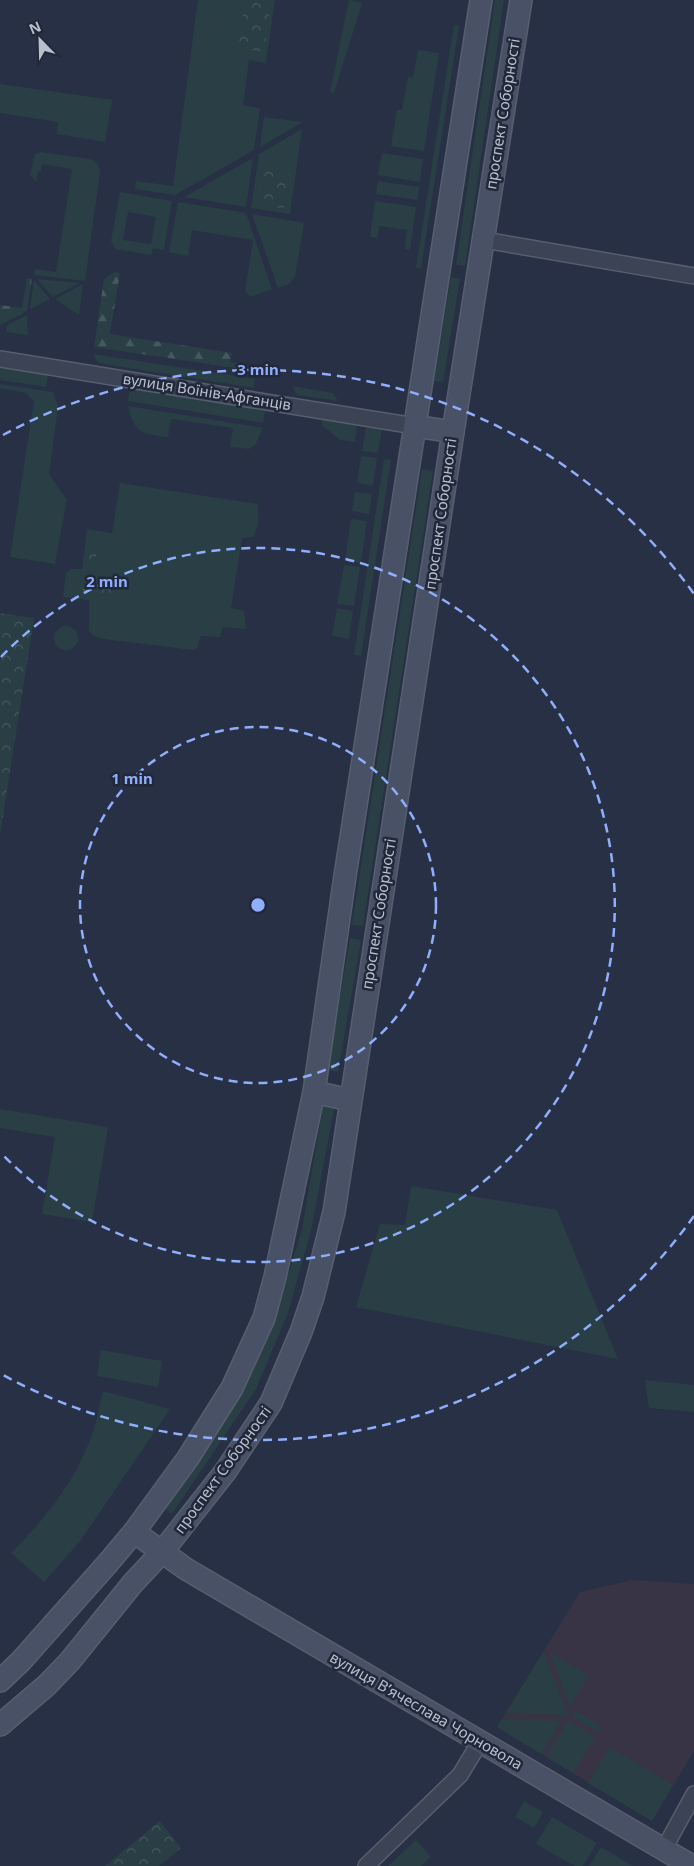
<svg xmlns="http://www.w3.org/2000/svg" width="694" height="1866" font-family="'Noto Sans',sans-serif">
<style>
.medical{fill:#383445}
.green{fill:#293f45;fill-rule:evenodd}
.forest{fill:url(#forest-firs)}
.park{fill:url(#park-crowns)}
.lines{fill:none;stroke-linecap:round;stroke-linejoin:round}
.street-casing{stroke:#575e6e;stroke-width:18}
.secondary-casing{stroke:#575e6e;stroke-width:24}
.street{stroke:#3b4354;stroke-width:15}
.secondary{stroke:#495167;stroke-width:21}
.ring{fill:none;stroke:#90aefb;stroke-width:2.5;stroke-dasharray:9 6}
.labels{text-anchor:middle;stroke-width:5;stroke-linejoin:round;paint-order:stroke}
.street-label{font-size:15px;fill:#b9bfcd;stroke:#20283a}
.centre{fill:#90aefb;stroke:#20283a;stroke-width:2.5}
.ring-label{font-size:15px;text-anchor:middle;font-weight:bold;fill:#90aefb;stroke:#20283a;stroke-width:5;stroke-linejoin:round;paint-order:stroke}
</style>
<defs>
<pattern id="forest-firs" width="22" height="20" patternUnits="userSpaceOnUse" patternTransform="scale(1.25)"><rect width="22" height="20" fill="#293f45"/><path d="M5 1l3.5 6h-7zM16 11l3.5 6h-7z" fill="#46595f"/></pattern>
<pattern id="park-crowns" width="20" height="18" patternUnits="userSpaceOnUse" patternTransform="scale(1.25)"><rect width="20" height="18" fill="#293f45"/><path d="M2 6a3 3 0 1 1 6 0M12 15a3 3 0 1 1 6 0" fill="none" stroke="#46595f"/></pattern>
</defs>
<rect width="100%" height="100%" fill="#273045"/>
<path class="medical" d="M 632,1580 L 694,1584 L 694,1751 L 652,1821 L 497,1727 L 580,1592 Z"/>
<g class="green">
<path d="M 198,0 L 275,0 L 266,63 L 249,60 L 243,105 L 260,108 L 254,150 L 175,195 L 135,189 L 136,181 L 173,186 Z"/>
<path d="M 349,0 L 362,3 L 334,93 L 330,92 Z"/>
<path d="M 495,0 L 504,0 L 465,266 L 456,265 Z"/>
<path d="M 454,25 L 459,26 L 421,268 L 416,268 Z"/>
<path d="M 418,50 L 439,53 L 424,151 L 391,146 L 397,110 L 402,110 L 408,77 L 413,78 Z"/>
<path d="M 0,84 L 112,100 L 105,142 L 57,134 L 58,122 L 0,113 Z"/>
<path d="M 264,117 L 303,122 L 260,147 Z"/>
<path d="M 302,129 L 290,214 L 251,208 L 259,154 Z"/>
<path d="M 41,152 L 91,159 L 98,164 L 100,172 L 85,281 L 34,275 L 35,269 L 56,272 L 72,169 L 42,164 L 41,171 L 38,171 L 36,182 L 30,175 L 35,154 Z"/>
<path d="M 382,153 L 423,159 L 420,182 L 378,175 Z"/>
<path d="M 253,158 L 246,207 L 184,197 Z"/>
<path d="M 378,181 L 419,187 L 417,200 L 376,194 Z"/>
<path d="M 120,192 L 172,201 L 164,250 L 153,248 L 151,255 L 115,249 L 111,241 ZM 128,212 L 156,217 L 151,244 L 123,240 Z"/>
<path d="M 375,201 L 416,207 L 410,250 L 405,249 L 407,230 L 379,226 L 377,238 L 370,237 Z"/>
<path d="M 178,202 L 246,213 L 272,289 L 250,297 L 245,291 L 253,240 L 192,230 L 188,256 L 169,252 Z"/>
<path d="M 252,214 L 304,223 L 295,277 L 289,284 L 278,288 Z"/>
<path d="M 451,277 L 460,279 L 443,382 L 434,381 Z"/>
<path d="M 37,279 L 80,283 L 53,297 Z"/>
<path d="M 34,280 L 50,299 L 30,309 Z"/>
<path d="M 83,284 L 79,315 L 55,299 Z"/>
<path d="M 27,315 L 28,335 L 6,332 L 7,325 Z"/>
<path d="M 93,354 L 255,379 L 254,388 L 98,363 Z"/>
<path d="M 0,367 L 48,375 L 46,387 L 0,380 Z"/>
<path d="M 0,384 L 53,392 L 58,407 L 49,474 L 67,500 L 55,564 L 10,557 L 34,401 L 26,393 L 0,388 Z"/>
<path d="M 292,386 L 333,393 L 338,401 L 297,395 Z"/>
<path d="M 130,388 L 265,411 L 263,423 L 128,401 Z"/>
<path d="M 128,406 L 263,428 L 256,444 L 249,449 L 230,447 L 233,428 L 171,419 L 168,437 C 141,434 135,434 128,406 Z"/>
<path d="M 322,420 L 357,425 L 355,442 L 340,440 L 322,425 Z"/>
<path d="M 366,427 L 382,430 L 378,453 L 362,451 Z"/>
<path d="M 361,456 L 377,458 L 373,486 L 357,483 Z"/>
<path d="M 384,459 L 391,460 L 361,656 L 354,655 Z"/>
<path d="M 422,469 L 433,471 L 363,926 L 352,925 Z"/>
<path d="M 120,483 L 258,504 C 259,514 259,529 253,537 L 242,538 L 231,608 L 244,611 L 246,629 L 223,627 L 220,637 L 201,636 L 197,648 L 193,650 L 103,639 L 92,635 L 89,631 L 89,600 L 63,597 L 66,573 L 71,569 L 82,569 L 87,529 L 112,533 Z"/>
<path d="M 355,492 L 372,494 L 369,514 L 352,511 Z"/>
<path d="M 351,519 L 367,521 L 361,563 L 345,560 Z"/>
<path d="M 344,565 L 360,567 L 354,606 L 337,604 Z"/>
<path d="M 337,608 L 353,611 L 349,639 L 332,636 Z"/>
<circle cx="66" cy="638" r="12"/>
<path d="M 350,938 L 361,940 L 338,1072 L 328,1070 Z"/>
<path d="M 324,1101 L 335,1104 L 311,1231 L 288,1313 L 256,1389 L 172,1514 L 163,1507 L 246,1384 L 277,1312 L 302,1229 Z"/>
<path d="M 0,1109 L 108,1127 L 92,1222 L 42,1214 L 55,1137 L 0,1128 Z"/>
<path d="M 411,1186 L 557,1210 L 618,1359 L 356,1307 L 380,1224 L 405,1225 Z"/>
<path d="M 101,1350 L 162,1361 L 158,1387 L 97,1376 Z"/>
<path d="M 645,1380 L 694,1385 L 694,1412 L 649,1408 Z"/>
<path d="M 103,1391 L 170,1409 L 81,1540 L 44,1582 L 11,1553 C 47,1517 76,1480 93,1432 C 98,1419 99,1404 103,1391 Z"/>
<path d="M 543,1652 L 568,1715 L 506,1713 Z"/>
<path d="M 550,1652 L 589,1676 L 570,1707 Z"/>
<path d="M 576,1711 L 601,1726 L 598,1732 L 572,1716 Z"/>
<path d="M 502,1719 L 561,1721 L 541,1754 L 497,1727 Z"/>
<path d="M 568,1721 L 595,1737 L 573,1773 L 546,1757 Z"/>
<path d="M 610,1747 L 673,1785 L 652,1821 L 588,1783 Z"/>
<path d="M 524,1801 L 543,1812 L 534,1828 L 515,1817 Z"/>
<path d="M 552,1817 L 597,1843 L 583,1866 L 575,1866 L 536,1844 Z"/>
<path d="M 416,1840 L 431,1857 L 421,1866 L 388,1866 Z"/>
<path d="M 601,1847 L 633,1866 L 634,1866 L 589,1866 Z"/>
</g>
<g class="forest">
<path d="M 115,272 L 120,273 L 110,334 L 232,353 L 230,362 L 243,364 L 242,369 L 94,347 L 104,279 Z"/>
<path d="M 27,278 L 32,279 L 27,311 L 0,325 L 0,305 L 22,308 Z"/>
</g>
<g class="park">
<path d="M 245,0 L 271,0 L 264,52 L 238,48 Z"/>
<path d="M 264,164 L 291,169 L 284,209 L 257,204 Z"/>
<path d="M 89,547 L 97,548 L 94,573 L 119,576 L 116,597 L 82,593 Z"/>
<path d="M 0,613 L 34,618 L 0,835 Z"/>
<path d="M 160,1821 L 181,1848 L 159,1866 L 105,1866 Z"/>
</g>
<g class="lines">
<defs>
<g id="street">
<path d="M 484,240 L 694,276"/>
<path d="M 0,359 L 415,426"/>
<path d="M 664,1849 L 694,1794"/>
<path d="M 366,1866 L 460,1775 L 480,1742"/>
</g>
<g id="secondary">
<path d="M 415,426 L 453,432"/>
<path d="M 314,1092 L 350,1100"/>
<path d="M 134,1532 L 186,1569 L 692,1866"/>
<path d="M 0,1681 L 21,1661 L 108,1563 L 134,1532 L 188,1458 L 232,1388 L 264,1318 L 275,1277 L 314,1092 L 345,876 L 481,0"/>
<path d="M 0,1725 L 47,1685 L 70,1661 L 133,1583 L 162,1552 L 225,1472 L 271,1403 L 301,1332 L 313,1297 L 334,1212 L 453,432 L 521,0"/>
</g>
</defs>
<use href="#street" class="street-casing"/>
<use href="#secondary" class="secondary-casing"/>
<use href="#street" class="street"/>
<use href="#secondary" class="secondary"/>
</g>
<g class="ring">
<circle cx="258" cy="905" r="178"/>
<path d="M1 657A357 357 0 1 1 1 1153"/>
<path d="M694 1216A535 535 0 0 1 3 1375M3 435A535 535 0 0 1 694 594"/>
</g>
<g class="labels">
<g class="street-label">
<text transform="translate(503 114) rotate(-81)" y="5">проспект Соборності</text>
<text transform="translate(207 392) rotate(9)" y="5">вулиця Воїнів-Афганців</text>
<text transform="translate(441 514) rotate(-82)" y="5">проспект Соборності</text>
<text transform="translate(379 914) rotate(-81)" y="5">проспект Соборності</text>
<text transform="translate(223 1470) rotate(-54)" y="5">проспект Соборності</text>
<text transform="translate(426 1711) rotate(30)" y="5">вулиця Вʼячеслава Чорновола</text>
</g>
</g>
<circle cx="258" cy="905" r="8" class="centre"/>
<g class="ring-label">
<text x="258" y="375">3 min</text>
<text x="107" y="587">2 min</text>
<text x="132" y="784">1 min</text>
</g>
<g transform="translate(40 40) rotate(337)" stroke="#20283a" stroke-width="4" paint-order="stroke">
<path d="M0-4L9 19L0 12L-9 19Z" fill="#b9bfcd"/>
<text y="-8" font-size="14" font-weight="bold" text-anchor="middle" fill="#b9bfcd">N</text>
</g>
</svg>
